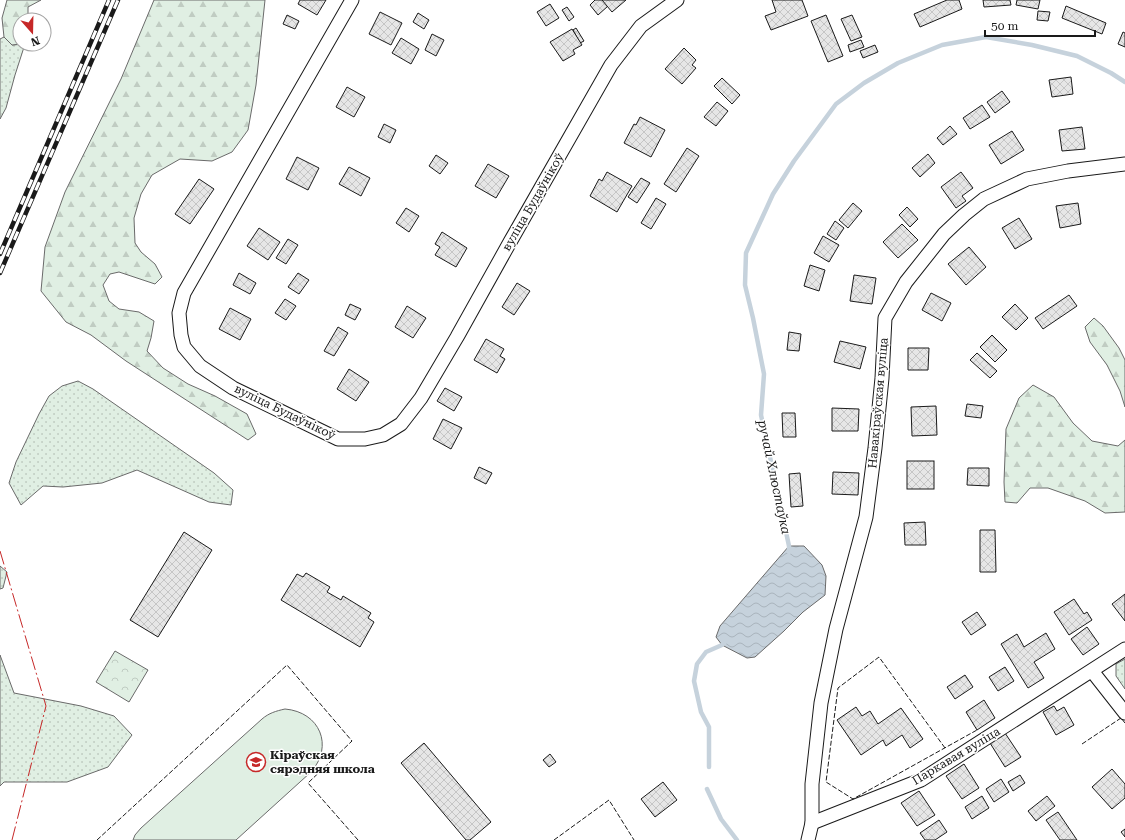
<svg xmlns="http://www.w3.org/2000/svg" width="1125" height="840" font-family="'Roboto Serif',serif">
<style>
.grass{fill:url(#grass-dots);stroke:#6a6a6a}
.forest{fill:url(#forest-firs);stroke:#6a6a6a}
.park{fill:url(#park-crowns);stroke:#6a6a6a}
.pitch{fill:#e0efe3;stroke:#6a6a6a}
.water{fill:url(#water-waves);stroke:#6a6a6a}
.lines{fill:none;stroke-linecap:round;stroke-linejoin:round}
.stream{stroke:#c6d2dc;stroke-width:4.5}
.building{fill:url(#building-cross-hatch);stroke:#1a1a1a}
.minor-casing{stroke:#1a1a1a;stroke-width:15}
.minor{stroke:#fff;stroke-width:13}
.rail-casing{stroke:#1a1a1a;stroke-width:4.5}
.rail{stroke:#fff;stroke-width:3;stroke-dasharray:9;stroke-linecap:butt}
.fence{stroke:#1a1a1a;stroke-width:1;stroke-dasharray:5 2;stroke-linecap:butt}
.power{stroke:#c62828;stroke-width:1;stroke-dasharray:14 3 2 3;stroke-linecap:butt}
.labels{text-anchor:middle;stroke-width:3;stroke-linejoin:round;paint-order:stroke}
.street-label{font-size:12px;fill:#1a1a1a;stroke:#fff}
.poi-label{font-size:12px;font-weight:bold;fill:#1a1a1a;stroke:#fff;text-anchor:start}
.water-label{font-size:13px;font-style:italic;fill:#1a1a1a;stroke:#fff}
</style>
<defs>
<pattern id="grass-dots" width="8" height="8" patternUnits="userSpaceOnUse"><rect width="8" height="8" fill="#e0efe3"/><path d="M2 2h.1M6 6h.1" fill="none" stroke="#c0ccc2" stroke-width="1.8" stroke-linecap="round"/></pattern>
<pattern id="forest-firs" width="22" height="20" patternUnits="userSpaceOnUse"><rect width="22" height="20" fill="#e0efe3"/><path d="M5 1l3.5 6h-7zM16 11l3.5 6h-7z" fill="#c0ccc2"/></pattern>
<pattern id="park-crowns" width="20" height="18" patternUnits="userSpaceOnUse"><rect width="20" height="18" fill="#e0efe3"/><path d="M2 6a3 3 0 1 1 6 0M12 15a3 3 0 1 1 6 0" fill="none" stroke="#c0ccc2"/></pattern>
<pattern id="water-waves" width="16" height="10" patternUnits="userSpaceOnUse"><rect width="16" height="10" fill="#c6d2dc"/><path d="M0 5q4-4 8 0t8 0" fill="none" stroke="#aab4bc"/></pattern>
<pattern id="building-cross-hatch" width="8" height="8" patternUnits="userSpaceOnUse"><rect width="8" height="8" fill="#e6e6e6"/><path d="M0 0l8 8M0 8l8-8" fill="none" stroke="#c5c5c5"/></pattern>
</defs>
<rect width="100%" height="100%" fill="#fff"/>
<g class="grass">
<path d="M 4,37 L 12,45 L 25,44 L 15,75 L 6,108 L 0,119 L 0,39 Z"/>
<path d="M 78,381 L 93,389 L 214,473 L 233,490 L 231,505 L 209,502 L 137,470 L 102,483 L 63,487 L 43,486 L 21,505 L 9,483 L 16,462 L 39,414 L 49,396 L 62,386 Z"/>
<path d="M 0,566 L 7,572 L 3,588 L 0,589 Z"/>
<path d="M 0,655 L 14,693 L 81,706 L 114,716 L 132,735 L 108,767 L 67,782 L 4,782 L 0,786 Z"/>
<path d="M 1125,659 L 1125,689 L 1116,676 L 1116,664 Z"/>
</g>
<g class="forest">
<path d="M 7,0 L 41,0 L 28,7 L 28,20 L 20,20 L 20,44 L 12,45 L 4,37 L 2,18 Z"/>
<path d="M 154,0 L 265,0 L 256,85 L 248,130 L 232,152 L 212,161 L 180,159 L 152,175 L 141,194 L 134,218 L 135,243 L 141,252 L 155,264 L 162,277 L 155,284 L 119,272 L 110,274 L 103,285 L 109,301 L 119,309 L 139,312 L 154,321 L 151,338 L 147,351 L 163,368 L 188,384 L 215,396 L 247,414 L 256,434 L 248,440 L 126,361 L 91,335 L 66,322 L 41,291 L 45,247 L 65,192 L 121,79 Z"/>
<path d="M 1094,318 L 1103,326 L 1119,348 L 1125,360 L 1125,407 L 1120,391 L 1107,365 L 1090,342 L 1085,327 Z"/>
<path d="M 1033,385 L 1054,397 L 1073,423 L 1092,441 L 1118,446 L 1125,440 L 1125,512 L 1105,513 L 1085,501 L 1048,488 L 1030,488 L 1017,503 L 1005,502 L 1004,482 L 1006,429 L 1019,398 Z"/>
</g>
<path class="park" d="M 115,651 L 148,670 L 129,702 L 96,682 Z"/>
<path class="pitch" d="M 285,709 C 320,712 334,746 311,772 L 236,840 L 133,840 L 135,835 L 141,828 L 262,719 C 269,713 276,711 285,709 Z"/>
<path class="water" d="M 789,546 L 804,546 L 822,565 L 826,576 L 825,595 L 803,612 L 784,631 L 755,657 L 747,658 L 722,645 L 716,637 L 720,626 Z"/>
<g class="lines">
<g class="stream">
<path d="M 789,552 L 789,546 L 761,415 L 764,374 L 753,318 L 745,285 L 746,253 L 773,194 L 794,161 L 836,104 L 864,83 L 898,63 L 942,45 L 986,37 L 1032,45 L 1077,56 L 1111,73 L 1125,82"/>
<path d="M 709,767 L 709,727 L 701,712 L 694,681 L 697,664 L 706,652 L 722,645 L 725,642"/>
<path d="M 707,789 L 721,819 L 737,840"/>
</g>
</g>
<g class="building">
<path d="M 300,0 L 326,0 L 317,15 L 298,4 Z"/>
<path d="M 595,0 L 602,0 L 608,6 L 598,15 L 590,5 Z"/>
<path d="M 602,0 L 626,0 L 612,12 Z"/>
<path d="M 772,0 L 802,0 L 808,16 L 771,30 L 765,16 L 776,12 Z"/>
<path d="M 947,0 L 959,0 L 962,9 L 920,27 L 914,14 Z"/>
<path d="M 983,0 L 1010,0 L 1011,5 L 984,7 Z"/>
<path d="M 1017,0 L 1040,0 L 1038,9 L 1016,5 Z"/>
<path d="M 550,4 L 559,18 L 546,26 L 537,12 Z"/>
<path d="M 1066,6 L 1106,23 L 1102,34 L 1062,18 Z"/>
<path d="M 567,7 L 574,17 L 569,21 L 562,10 Z"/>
<path d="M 1038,11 L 1050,12 L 1048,21 L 1037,20 Z"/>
<path d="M 380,12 L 402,23 L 391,45 L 369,34 Z"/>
<path d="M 418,13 L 429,20 L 424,29 L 413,22 Z"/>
<path d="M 287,15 L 299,21 L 295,29 L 283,24 Z"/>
<path d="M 826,15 L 843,56 L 828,62 L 811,21 Z"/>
<path d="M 852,15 L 862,37 L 851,41 L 841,19 Z"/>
<path d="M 576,28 L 584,41 L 580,43 L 573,30 Z"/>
<path d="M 572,29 L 582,45 L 573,50 L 575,54 L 563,61 L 550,42 Z"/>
<path d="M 1123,32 L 1125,33 L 1125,47 L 1118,44 Z"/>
<path d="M 432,34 L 444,40 L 436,56 L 425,50 Z"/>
<path d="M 401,38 L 419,49 L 411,64 L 392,53 Z"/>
<path d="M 861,40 L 864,47 L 850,52 L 848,45 Z"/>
<path d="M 875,45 L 878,52 L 863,58 L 860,51 Z"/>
<path d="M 684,48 L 696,60 L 692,65 L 696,68 L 682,84 L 665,69 Z"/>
<path d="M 1071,77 L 1073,94 L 1052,97 L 1049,80 Z"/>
<path d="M 722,78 L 740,95 L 732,104 L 714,86 Z"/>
<path d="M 347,87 L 365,97 L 354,117 L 336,107 Z"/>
<path d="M 1002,91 L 1010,102 L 995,113 L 987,102 Z"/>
<path d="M 717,102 L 728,111 L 716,126 L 704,117 Z"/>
<path d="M 982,105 L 990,117 L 970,129 L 963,118 Z"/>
<path d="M 640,117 L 665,130 L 651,157 L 624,143 L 634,124 L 636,125 Z"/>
<path d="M 384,124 L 396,130 L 390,143 L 378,137 Z"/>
<path d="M 950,126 L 957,134 L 943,145 L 937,138 Z"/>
<path d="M 1082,127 L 1085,149 L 1062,151 L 1059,130 Z"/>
<path d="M 1012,131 L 1024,150 L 1001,164 L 989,145 Z"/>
<path d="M 687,148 L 699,156 L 676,192 L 664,184 Z"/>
<path d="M 928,154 L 935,163 L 920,177 L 912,168 Z"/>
<path d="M 436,155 L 448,163 L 440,174 L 429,166 Z"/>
<path d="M 297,157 L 319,168 L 308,190 L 286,179 Z"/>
<path d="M 488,164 L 509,176 L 496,198 L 475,186 Z"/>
<path d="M 349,167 L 370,178 L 361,196 L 339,184 Z"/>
<path d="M 607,172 L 632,186 L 617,212 L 590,196 L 599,179 L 602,181 Z"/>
<path d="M 961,172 L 973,188 L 962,196 L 966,201 L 956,208 L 941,187 Z"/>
<path d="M 641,178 L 650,183 L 637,203 L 628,197 Z"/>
<path d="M 199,179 L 214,189 L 190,224 L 175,214 Z"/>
<path d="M 656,198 L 666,204 L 651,229 L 641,223 Z"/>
<path d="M 853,203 L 862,211 L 848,228 L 839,220 Z"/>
<path d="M 1078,203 L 1081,224 L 1060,228 L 1056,206 Z"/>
<path d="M 907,207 L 918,219 L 910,227 L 899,215 Z"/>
<path d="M 406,208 L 419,216 L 409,232 L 396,223 Z"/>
<path d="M 1019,218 L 1032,239 L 1015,249 L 1002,228 Z"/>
<path d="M 835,221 L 844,228 L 836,240 L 827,234 Z"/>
<path d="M 902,224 L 918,240 L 898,258 L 883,242 Z"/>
<path d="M 259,228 L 280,242 L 268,260 L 247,246 Z"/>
<path d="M 442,232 L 467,248 L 456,267 L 435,255 L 440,247 L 435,244 Z"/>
<path d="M 823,236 L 839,245 L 829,262 L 814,253 Z"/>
<path d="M 288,239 L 298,245 L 286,264 L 276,258 Z"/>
<path d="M 969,247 L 986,267 L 966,285 L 948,264 Z"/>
<path d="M 810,265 L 825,270 L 819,291 L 804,286 Z"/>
<path d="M 239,273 L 256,283 L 250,294 L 233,285 Z"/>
<path d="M 298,273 L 309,280 L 299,294 L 288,287 Z"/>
<path d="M 854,275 L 876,278 L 872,304 L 850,301 Z"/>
<path d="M 517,283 L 530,291 L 514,315 L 502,307 Z"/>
<path d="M 931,293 L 951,303 L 942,321 L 922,310 Z"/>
<path d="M 1069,295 L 1077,306 L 1043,329 L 1035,318 Z"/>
<path d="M 285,299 L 296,306 L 286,320 L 275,313 Z"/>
<path d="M 350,304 L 361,309 L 355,320 L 345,315 Z"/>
<path d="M 1015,304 L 1028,318 L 1016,330 L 1002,317 Z"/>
<path d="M 407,306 L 426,318 L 413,338 L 395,327 Z"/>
<path d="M 230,308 L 251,319 L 240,340 L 219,329 Z"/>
<path d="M 338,327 L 348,333 L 334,356 L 324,351 Z"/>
<path d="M 789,332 L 801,334 L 799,351 L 787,350 Z"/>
<path d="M 992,335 L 1007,350 L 995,362 L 980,347 Z"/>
<path d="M 486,339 L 504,349 L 500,356 L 505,359 L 497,373 L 474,360 Z"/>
<path d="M 840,341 L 866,347 L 860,369 L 834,362 Z"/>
<path d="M 908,348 L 929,348 L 928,370 L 908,370 Z"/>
<path d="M 977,353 L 997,371 L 990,378 L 970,360 Z"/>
<path d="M 349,369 L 369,382 L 356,401 L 337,389 Z"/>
<path d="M 445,388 L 462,397 L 454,411 L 437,401 Z"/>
<path d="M 967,404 L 983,406 L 981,418 L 965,416 Z"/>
<path d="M 936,406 L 937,435 L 912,436 L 911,407 Z"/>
<path d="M 832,408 L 859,409 L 858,431 L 832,431 Z"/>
<path d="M 782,413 L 795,413 L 796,437 L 783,437 Z"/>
<path d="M 443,419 L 462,428 L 451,449 L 433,439 Z"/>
<rect x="907" y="461" width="27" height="28"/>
<path d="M 479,467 L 492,473 L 486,484 L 474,478 Z"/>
<path d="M 968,468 L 989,468 L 989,486 L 967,485 Z"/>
<path d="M 833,472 L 859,473 L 858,495 L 832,494 Z"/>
<path d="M 800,473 L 803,506 L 791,507 L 789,474 Z"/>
<path d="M 925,522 L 926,545 L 905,545 L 904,523 Z"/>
<path d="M 980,530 L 995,530 L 996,572 L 980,572 Z"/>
<path d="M 184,532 L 212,550 L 158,637 L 130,620 Z"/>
<path d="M 306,573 L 330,587 L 327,592 L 341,600 L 343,596 L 371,613 L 368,618 L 374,622 L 360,647 L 281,600 L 297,574 L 303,577 Z"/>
<path d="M 1125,594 L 1125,621 L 1112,604 Z"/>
<path d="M 1074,599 L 1084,614 L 1087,612 L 1092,620 L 1069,635 L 1054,612 Z"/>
<path d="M 977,612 L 986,625 L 971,635 L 962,622 Z"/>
<path d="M 1087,627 L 1099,644 L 1083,655 L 1071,639 Z"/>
<path d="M 1046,633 L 1055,649 L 1034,662 L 1044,678 L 1028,688 L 1001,644 L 1017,634 L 1024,647 Z"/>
<path d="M 1005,667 L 1014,681 L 998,691 L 989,677 Z"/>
<path d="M 965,675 L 973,687 L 955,699 L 947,687 Z"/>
<path d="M 984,700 L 995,718 L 977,730 L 966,712 Z"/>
<path d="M 1054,706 L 1057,711 L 1064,707 L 1074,725 L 1056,735 L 1043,712 Z"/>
<path d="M 856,707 L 862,716 L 870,711 L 878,724 L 901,708 L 923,739 L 910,748 L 902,735 L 886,746 L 883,740 L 861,755 L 837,720 Z"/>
<path d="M 1005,733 L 1021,757 L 1005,767 L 990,743 Z"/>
<path d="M 424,743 L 491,822 L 470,840 L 466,840 L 401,763 Z"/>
<path d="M 550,754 L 556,762 L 549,767 L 543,760 Z"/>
<path d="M 964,764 L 979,788 L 962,799 L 946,776 Z"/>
<path d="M 1112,769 L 1125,784 L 1125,798 L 1112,809 L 1092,787 Z"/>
<path d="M 1020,775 L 1025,783 L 1013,791 L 1008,782 Z"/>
<path d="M 1001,779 L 1009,792 L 994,802 L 986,789 Z"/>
<path d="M 663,782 L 677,800 L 655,817 L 641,799 Z"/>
<path d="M 919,791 L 935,815 L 917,826 L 901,803 Z"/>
<path d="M 982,796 L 989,808 L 972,819 L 965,807 Z"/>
<path d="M 1047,796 L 1055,806 L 1036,821 L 1028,811 Z"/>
<path d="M 1058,812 L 1077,840 L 1060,840 L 1046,820 Z"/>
<path d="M 939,820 L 947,832 L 935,840 L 925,840 L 920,833 Z"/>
<path d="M 1125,829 L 1125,837 L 1121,832 Z"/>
</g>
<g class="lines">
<defs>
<g id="minor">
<path d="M 352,0 L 184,293 L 179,313 L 181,335 L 184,347 L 200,366 L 233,388 L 338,439 L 365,439 L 383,435 L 401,424 L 421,398 L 457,337 L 510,242 L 611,65 L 641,26 L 677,0"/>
<path d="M 1092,671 L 1125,713"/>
<path d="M 812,823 L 921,780 L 1125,649"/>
<path d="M 808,840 L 812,823 L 812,784 L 821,703 L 836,629 L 866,517 L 875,448 L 882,378 L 885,318 L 906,282 L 944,234 L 964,215 L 984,199 L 1027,179 L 1068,171 L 1125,164"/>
</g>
</defs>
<use href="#minor" class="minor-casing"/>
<use href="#minor" class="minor"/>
<defs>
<g id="rail">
<path d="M 0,254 L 109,0"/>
<path d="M 0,273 L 118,0"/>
</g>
</defs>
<use href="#rail" class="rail-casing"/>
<use href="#rail" class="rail"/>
<g class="fence">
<path d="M 1082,744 L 1121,718 L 1125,723"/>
<path d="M 945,748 L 879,657 L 838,688 L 826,782 L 853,799 L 977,730"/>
<path d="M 97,840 L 287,665 L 352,741 L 308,783 L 358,840"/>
<path d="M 554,840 L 609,800 L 634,840"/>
</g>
<path class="power" d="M 0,551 L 46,706 L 12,840"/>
</g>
<defs>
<symbol id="school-ring" viewBox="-11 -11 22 22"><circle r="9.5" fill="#fff" stroke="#c62828" stroke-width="1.5"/><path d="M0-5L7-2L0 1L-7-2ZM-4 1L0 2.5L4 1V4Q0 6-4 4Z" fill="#c62828"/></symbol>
</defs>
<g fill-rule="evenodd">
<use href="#school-ring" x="245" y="751" width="22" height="22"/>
</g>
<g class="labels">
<g class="street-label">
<text transform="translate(533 202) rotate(-60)" y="4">вуліца Будаўнікоў</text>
<text transform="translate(878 403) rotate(-85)" y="4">Навакіраўская вуліца</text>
<text transform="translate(285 412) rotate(26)" y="4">вуліца Будаўнікоў</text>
<text transform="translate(956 756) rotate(-31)" y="4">Паркавая вуліца</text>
</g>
<g class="poi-label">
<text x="270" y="759">Кіраўская<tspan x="270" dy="14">сярэдняя школа</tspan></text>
</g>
<g class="water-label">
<text transform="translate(775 477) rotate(78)" y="5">ручай Хлюстаўка</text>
</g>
</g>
<g transform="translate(32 32) rotate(160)"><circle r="19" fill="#ffffff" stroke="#a3a3a3"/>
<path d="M0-3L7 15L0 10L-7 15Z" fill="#c62828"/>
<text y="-6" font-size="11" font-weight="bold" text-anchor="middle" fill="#1a1a1a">N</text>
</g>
<path d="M985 30v6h110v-6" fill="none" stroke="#1a1a1a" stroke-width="2"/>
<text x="991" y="30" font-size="12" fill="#1a1a1a" stroke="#ffffff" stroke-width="3" paint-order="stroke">50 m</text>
</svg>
